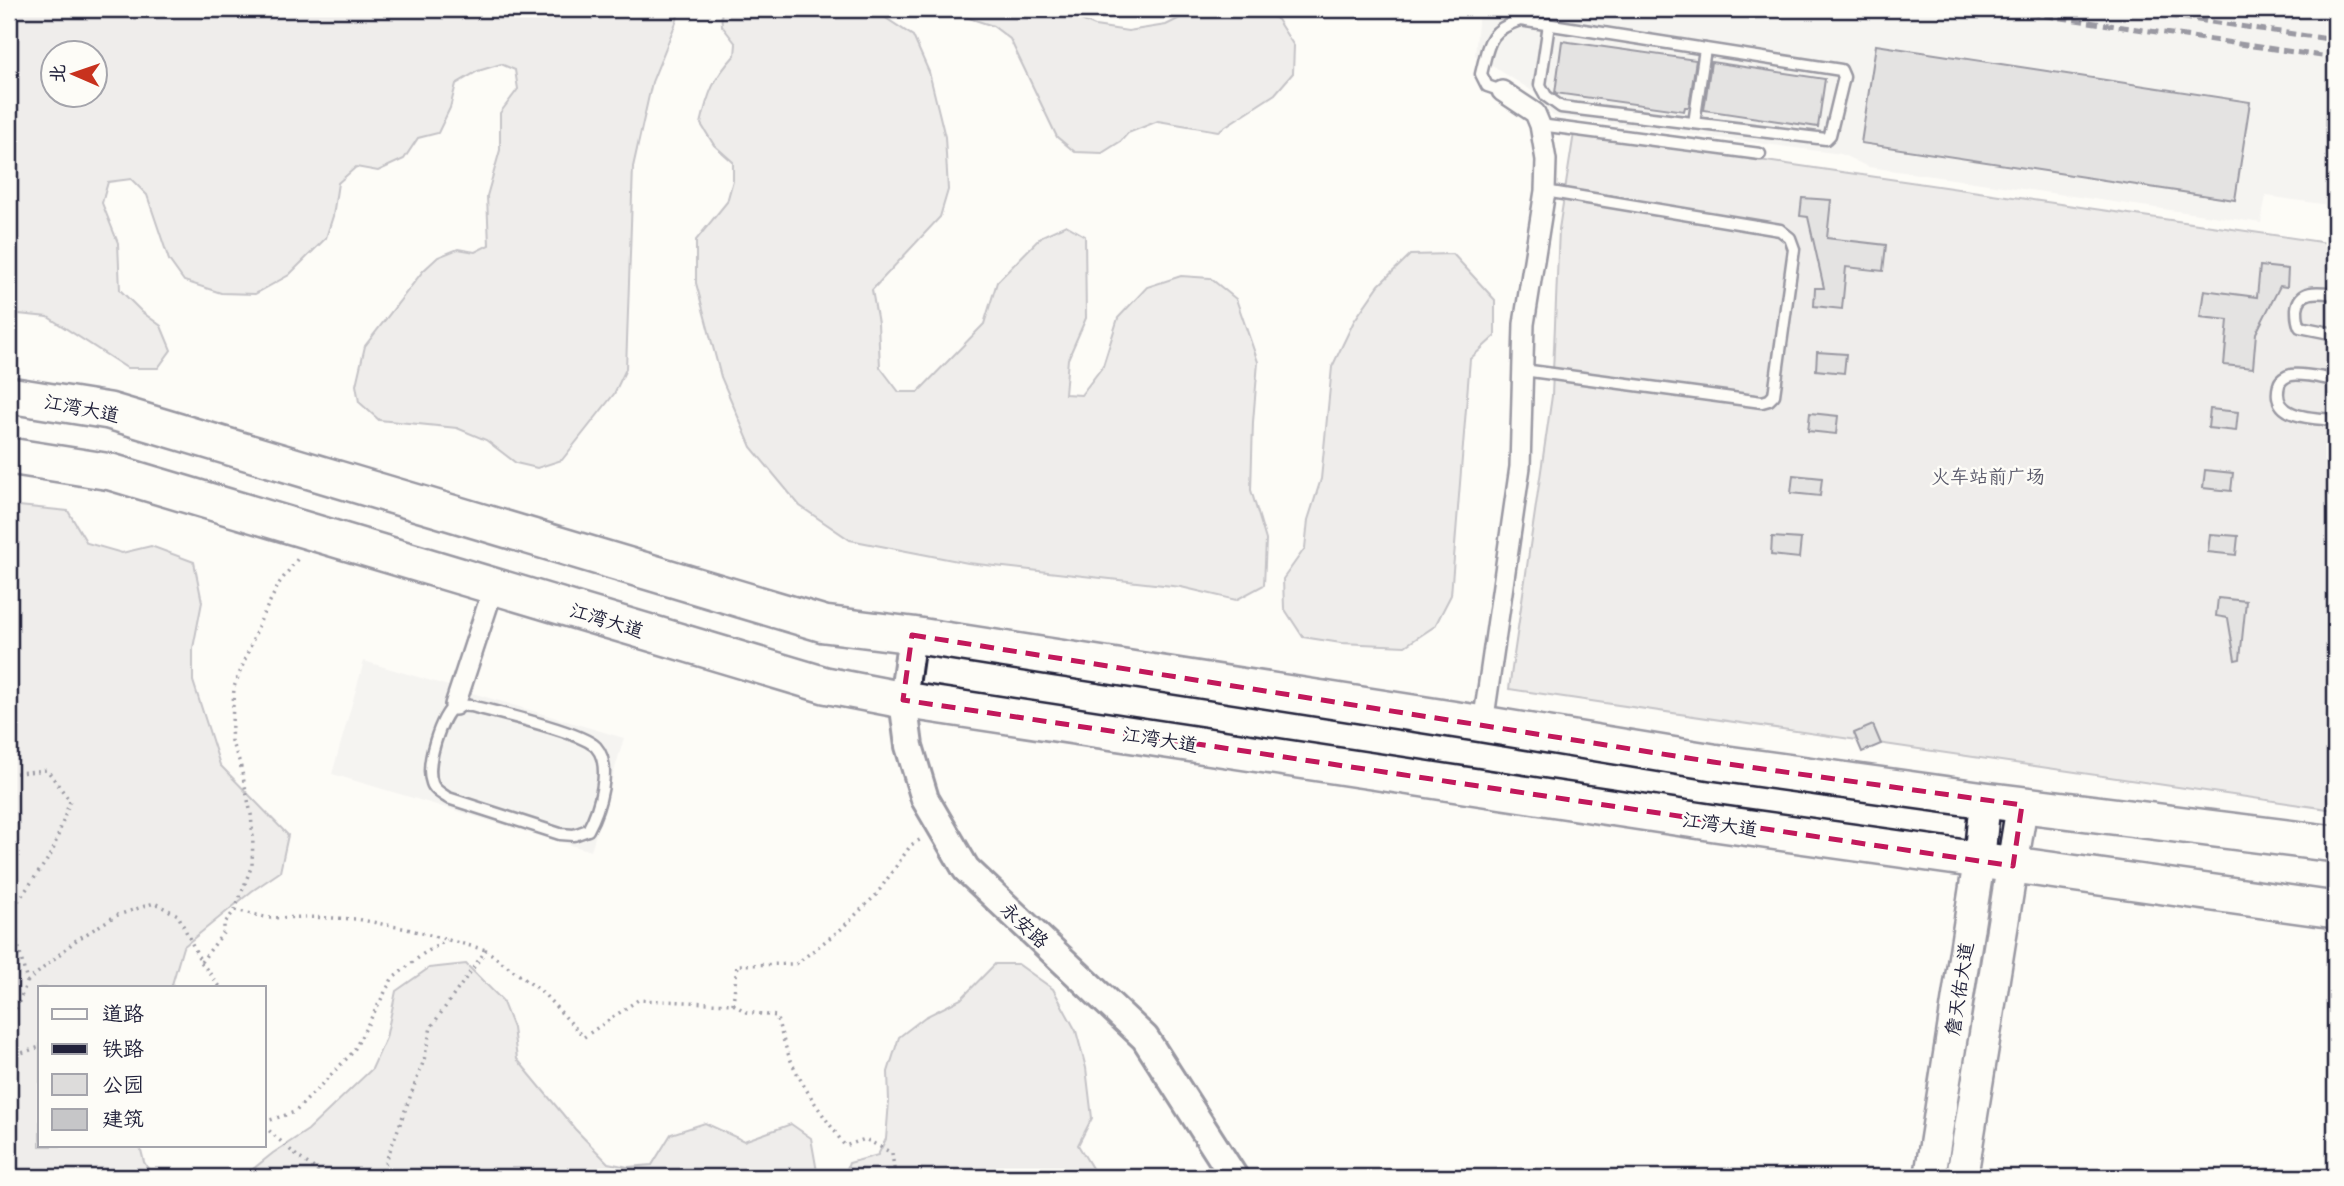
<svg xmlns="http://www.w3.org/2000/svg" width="2344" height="1186" font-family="'Gochi Hand','LXGW WenKai TC',sans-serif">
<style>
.built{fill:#ecece9}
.green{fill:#dddcdb;stroke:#807f8b;stroke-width:2;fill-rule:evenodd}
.building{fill:#c6c6c8;stroke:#22223b;stroke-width:2}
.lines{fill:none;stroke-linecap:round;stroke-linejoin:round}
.lane-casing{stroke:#22223b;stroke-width:15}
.street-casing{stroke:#22223b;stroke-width:24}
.secondary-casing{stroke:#22223b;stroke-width:32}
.primary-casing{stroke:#22223b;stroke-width:35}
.highway-casing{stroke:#22223b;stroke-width:40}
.path{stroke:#22223b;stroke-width:3.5;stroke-dasharray:2 5;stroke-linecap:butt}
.lane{stroke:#fdfcf7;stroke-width:10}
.street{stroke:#fdfcf7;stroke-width:19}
.secondary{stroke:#fdfcf7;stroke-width:26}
.primary{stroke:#fdfcf7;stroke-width:30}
.highway{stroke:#fdfcf7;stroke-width:35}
.rail{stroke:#22223b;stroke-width:5;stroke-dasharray:10 5;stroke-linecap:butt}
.marked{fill:none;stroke:#c2185b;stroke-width:5;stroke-dasharray:14 9;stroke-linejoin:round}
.labels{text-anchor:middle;stroke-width:5;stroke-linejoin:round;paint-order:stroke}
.street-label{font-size:19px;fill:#22223b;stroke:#fdfcf7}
.park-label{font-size:19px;fill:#5a5a6b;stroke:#fdfcf7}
</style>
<rect width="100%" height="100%" fill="#fdfcf7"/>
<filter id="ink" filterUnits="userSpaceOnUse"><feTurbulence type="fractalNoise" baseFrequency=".0143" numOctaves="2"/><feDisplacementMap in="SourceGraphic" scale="14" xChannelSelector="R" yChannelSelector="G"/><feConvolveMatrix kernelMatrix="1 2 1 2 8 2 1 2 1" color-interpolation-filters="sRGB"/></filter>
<g filter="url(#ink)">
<g class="built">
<path d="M 1458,9 L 2335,9 L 2335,206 L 2266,196 L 2261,223 L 1868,167 L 1841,154 L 1553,116 L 1534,92 L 1475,55 L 1479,11 Z"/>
<path d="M 364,661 L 624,738 L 591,851 L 332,774 Z"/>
</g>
<g class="green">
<path d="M 9,9 L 679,9 L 677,20 L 652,82 L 633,167 L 626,369 L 614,394 L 562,460 L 537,468 L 516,463 L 486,440 L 457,428 L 379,420 L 359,402 L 356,385 L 365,346 L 423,271 L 438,257 L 458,249 L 475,252 L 489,245 L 487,196 L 500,150 L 500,113 L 518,89 L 515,70 L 501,64 L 478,71 L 456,84 L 450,108 L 438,133 L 418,138 L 404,159 L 378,171 L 356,167 L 338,183 L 333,216 L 326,238 L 289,275 L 255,294 L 221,293 L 184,281 L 169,260 L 147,195 L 131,179 L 108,182 L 102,203 L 118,243 L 120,290 L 142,312 L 161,326 L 171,350 L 158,368 L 127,368 L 48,317 L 9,313 ZM 94,52 L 94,94 L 52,94 L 52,52 Z"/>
<path d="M 721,9 L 863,9 L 878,13 L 913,36 L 929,72 L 945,137 L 948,190 L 940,217 L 872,290 L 878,323 L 880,367 L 899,392 L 918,392 L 984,324 L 997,282 L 1042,236 L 1066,225 L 1085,236 L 1086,318 L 1068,359 L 1065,394 L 1081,395 L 1103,366 L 1118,318 L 1147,287 L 1181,276 L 1210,278 L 1236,299 L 1258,362 L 1253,422 L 1251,490 L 1266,540 L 1264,585 L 1236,600 L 1181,587 L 968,563 L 850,540 L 800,506 L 751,447 L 721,377 L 696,283 L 696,240 L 727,202 L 733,180 L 733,162 L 714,145 L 701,124 C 708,93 713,79 735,55 L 736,44 L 722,26 Z"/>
<path d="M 929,9 L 1056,9 L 1095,26 L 1128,31 L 1166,25 L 1194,11 L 1215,9 L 1246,9 L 1276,18 L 1294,46 L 1293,73 L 1275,94 L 1218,131 L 1158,121 L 1128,133 L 1121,141 L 1102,153 L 1075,152 L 1057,137 L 1010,39 L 993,26 L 963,16 L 936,12 Z"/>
<path d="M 1574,133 L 2335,244 L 2335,810 L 1509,689 L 1552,396 L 1559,229 Z"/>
<path d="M 1453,254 L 1495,300 L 1495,336 L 1470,359 L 1451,595 L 1435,626 L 1405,646 L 1341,643 L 1303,637 L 1284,608 L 1283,579 L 1305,548 L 1308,520 L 1321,479 L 1332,367 L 1354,321 L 1379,285 L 1410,255 Z"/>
<path d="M 9,505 L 68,511 L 87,543 L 122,553 L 151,546 L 194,562 L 202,602 L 193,648 L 193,681 L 220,765 L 288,835 L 280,872 L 252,891 L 183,947 L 171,988 L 40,988 L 40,1146 L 140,1146 L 144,1162 L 153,1177 L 9,1177 Z"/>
<path d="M 466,964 L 502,1000 L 513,1028 L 517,1059 L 575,1129 L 608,1163 L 628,1167 L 652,1165 L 671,1134 L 705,1123 L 744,1141 L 791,1124 L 811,1138 L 818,1177 L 243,1177 L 273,1153 L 308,1130 L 372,1069 L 386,1038 L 396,991 L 429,968 Z"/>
<path d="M 995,964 L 1018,964 L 1053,989 L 1076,1031 L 1086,1068 L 1092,1118 L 1078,1145 L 1095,1173 L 1103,1177 L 844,1177 L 849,1163 L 878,1155 L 886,1139 L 889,1101 L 888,1072 L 899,1037 L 925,1017 L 961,999 Z"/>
</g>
<g class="building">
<path d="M 1562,41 L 1696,60 L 1689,107 L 1685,107 L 1684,111 L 1555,93 Z"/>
<path d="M 1876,45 L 2250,102 L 2235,200 L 1861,143 Z"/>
<path d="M 1711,62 L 1825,79 L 1818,127 L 1704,110 Z"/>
<path d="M 1802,198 L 1831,200 L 1827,238 L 1886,245 L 1883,271 L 1846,267 L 1842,309 L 1814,306 L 1815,288 L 1824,288 L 1808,217 L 1800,216 Z"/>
<path d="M 2260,266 L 2288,269 L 2287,287 L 2280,286 L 2256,333 L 2253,368 L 2224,365 L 2228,320 L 2200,317 L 2204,290 L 2257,297 Z"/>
<path d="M 1817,352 L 1846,354 L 1844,373 L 1816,370 Z"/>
<path d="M 2210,409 L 2238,412 L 2236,431 L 2208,428 Z"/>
<path d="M 1810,413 L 1838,416 L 1836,434 L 1808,431 Z"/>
<path d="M 2205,470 L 2233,473 L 2231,491 L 2203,488 Z"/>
<path d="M 1793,475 L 1822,478 L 1820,496 L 1791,493 Z"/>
<path d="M 2210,534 L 2238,536 L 2236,555 L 2208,552 Z"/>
<path d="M 1772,537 L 1801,539 L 1799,558 L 1771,555 Z"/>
<path d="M 2218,598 L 2246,601 L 2240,659 L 2235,660 L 2228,618 L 2216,616 Z"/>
<path d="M 1873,725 L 1881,744 L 1862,752 L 1854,733 Z"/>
</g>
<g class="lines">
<defs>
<g id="lane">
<path d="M 1502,91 L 1487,86 L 1481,74 C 1489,42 1488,31 1520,20 L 1841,70 L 1844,77 L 1830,135 L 1826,139 L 1561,107 L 1546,96 L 1540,85 L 1549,24"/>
<path d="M 1694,123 L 1705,49"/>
<path d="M 1540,125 L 1760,154"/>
<path d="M 2335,294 C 2320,292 2299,288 2297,309 C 2297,316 2297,321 2300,327 L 2335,334"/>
<path d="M 1523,370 L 1762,402 L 1769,400 L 1774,395 L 1794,249 L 1790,238 L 1780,230 L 1545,191"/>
<path d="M 2335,380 C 2322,378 2304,373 2291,375 C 2286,376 2280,380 2279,385 C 2270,419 2314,418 2335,420"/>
<path d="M 455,705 L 471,706 C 495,712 582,732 596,747 C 613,766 599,810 588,830 L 574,835 L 560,834 L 448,798 C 442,794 434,790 432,783 C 425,765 440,717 455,705 Z"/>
</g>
<g id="street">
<path d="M 455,705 L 494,586"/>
<path d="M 1483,724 L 1520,467 L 1524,324 L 1545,191 L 1546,160 L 1540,125 L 1535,113 L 1502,91"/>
</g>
<path id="secondary" d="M 912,635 L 903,700 L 909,746 L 925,799 L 966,869 L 1145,1038 L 1234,1177"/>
<g id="primary">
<path d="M 1930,1177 L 1979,861 L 1985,800"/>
<path d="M 1962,1177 L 2022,805"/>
</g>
<g id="highway">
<path d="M 9,395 L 109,411 L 824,624 L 912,635 L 1483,724 L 1713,762 L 1985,800 L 2335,844"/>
<path d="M 9,456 L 111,472 L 825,685 L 903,700 L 1715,823 L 2335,910"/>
</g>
</defs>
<use href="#lane" class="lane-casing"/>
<use href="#street" class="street-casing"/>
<use href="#secondary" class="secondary-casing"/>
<use href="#primary" class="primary-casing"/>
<use href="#highway" class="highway-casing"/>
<g class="path">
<path d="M 9,774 L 47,770 L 70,801 L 52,853 L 16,904 L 15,933 L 27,982 L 9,1026"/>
<path d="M 235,910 L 269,918 L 307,917 L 357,919 L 407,929 L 486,950"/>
<path d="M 201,962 L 224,932 L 224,924 L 235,910 L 252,865 L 253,838 L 251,814 L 240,763 L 231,741 L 234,687 L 262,617 L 280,582 L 299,557"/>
<path d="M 27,982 L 75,941 L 115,916 L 154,903 L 178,915 L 201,962 L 221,988"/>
<path d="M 733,1004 L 737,965 L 796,964 L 841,929 L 876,895 L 911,845 L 923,838"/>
<path d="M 9,1057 L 40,1047"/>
<path d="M 264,1122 L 295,1112 L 353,1052 L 392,979 L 423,954 L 447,940"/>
<path d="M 264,1126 L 298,1157 L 317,1170 L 319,1177"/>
<path d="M 380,1177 L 424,1060 L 431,1027 L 486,950 L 542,992 L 584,1037 L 638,1000 L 733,1004 L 746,1012 L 776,1016 C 781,1031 785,1048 792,1063 C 806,1093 826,1119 845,1146 L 865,1139 L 892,1153 L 894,1168 L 889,1177"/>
</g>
<use href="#lane" class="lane"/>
<use href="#street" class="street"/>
<use href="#secondary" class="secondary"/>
<use href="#primary" class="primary"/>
<use href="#highway" class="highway"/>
<g class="rail">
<path d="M 2000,9 L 2335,58"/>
<path d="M 2122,9 L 2335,40"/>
</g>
</g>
</g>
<path d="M0 0H2344V1186H0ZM 912,635 L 1713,762 L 2022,805 L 2013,866 L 903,700 Z" fill="#fdfcf7" fill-opacity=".55" fill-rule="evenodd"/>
<path class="marked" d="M 912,635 L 1713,762 L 2022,805 L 2013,866 L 903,700 Z"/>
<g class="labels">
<g class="street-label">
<text transform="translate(82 408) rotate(11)" y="7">江湾大道</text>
<text transform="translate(607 620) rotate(17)" y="7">江湾大道</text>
<text transform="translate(1160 739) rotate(9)" y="7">江湾大道</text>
<text transform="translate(1720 824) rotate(8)" y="7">江湾大道</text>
<text transform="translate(1025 925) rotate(43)" y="7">永安路</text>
<text transform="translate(1959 989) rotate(-81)" y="7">詹天佑大道</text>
</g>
<g class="park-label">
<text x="1988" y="483">火车站前广场</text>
</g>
</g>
<rect width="2344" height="1186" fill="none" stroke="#fdfcf7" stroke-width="35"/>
<rect x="18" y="18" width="2309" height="1151" fill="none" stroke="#22223b" stroke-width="2.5" filter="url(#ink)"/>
<rect x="38" y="986" width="228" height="161" fill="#fdfcf7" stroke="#a5a5ac" stroke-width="2"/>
<rect x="52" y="1009" width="35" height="10" fill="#fdfcf7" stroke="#a5a5ac" stroke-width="2"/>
<text x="102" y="1021" font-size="21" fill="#22223b">道路</text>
<rect x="52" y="1044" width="35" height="10" fill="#22223b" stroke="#a5a5ac" stroke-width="2"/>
<text x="102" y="1056" font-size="21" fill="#22223b">铁路</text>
<rect x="52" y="1074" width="35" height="21" fill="#dddcdb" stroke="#a5a5ac" stroke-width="2"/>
<text x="102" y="1092" font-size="21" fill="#22223b">公园</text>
<rect x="52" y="1109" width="35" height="21" fill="#c6c6c8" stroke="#a5a5ac" stroke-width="2"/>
<text x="102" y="1126" font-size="21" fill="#22223b">建筑</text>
<g transform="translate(74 74) rotate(272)"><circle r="33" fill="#fdfcf7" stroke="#a5a5ac" stroke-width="2"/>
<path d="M0-5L12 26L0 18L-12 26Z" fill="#c8321e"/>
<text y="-10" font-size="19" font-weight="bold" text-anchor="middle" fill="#22223b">北</text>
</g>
</svg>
